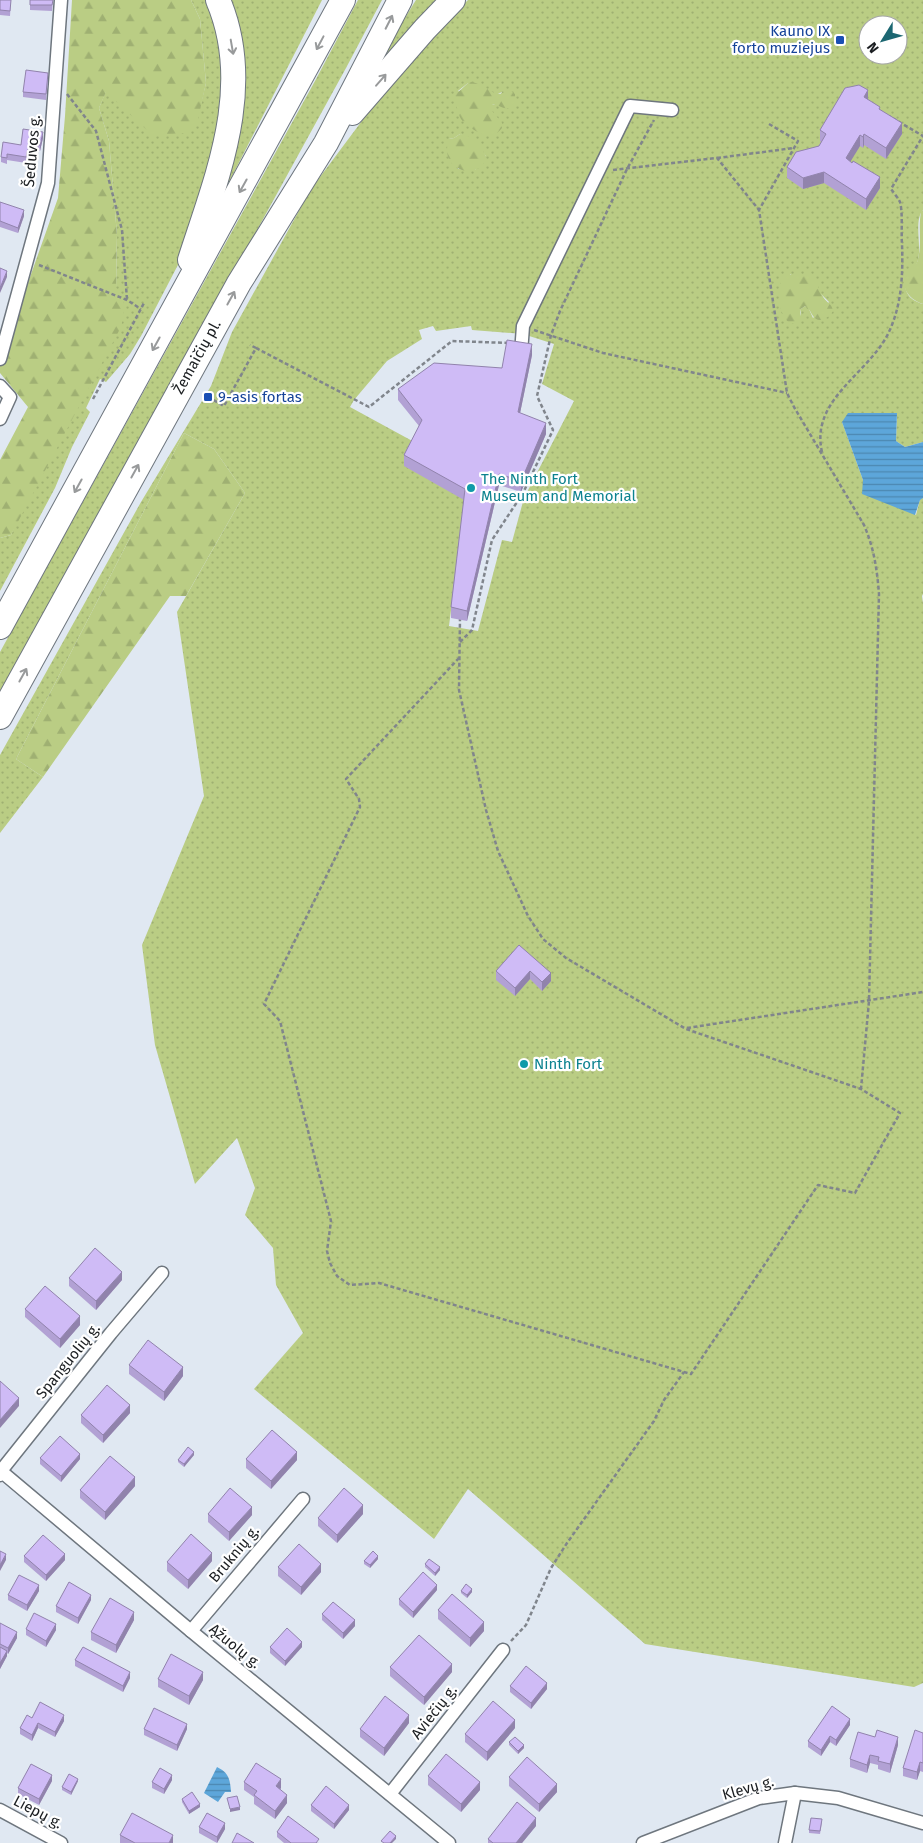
<svg xmlns="http://www.w3.org/2000/svg" width="923" height="1843" font-family="'Fira Sans',sans-serif">
<style>
.green{fill:url(#green-dots);fill-rule:evenodd}
.forest{fill:url(#forest-firs)}
.water{fill:url(#water-rules)}
.lines{fill:none;stroke-linecap:round;stroke-linejoin:round}
.street-casing{stroke:#6e767e;stroke-width:15}
.highway-casing{stroke:#6e767e;stroke-width:26}
.path{stroke:#80858c;stroke-width:2.5;stroke-dasharray:4 2.5;stroke-linecap:butt}
.street{stroke:#fff;stroke-width:12}
.highway{stroke:#fff;stroke-width:24}
.wall{fill:#b2a1d4}
.shaded-wall{fill:#9183ac}
.building{fill:#cfbbf6;stroke:#9183ac}
.oneway{stroke:#989a9b}
.transit-dot{fill:#1a4fb4;stroke:#fff;stroke-width:2}
.culture-dot{fill:#0f9aa8;stroke:#fff;stroke-width:2}
.labels{text-anchor:middle;stroke-width:4.5;stroke-linejoin:round;paint-order:stroke}
.transit-label{font-size:15px;fill:#164399;stroke:#fff;text-anchor:end}
.street-label{font-size:15px;fill:#1b1e21;stroke:#fff}
.culture-label{font-size:15px;fill:#0d838f;stroke:#fff;text-anchor:start}
</style>
<defs>
<pattern id="green-dots" width="8" height="8" patternUnits="userSpaceOnUse" patternTransform="scale(1.25)"><rect width="8" height="8" fill="#bacd84"/><path d="M2 2h.1M6 6h.1" fill="none" stroke="#9fb072" stroke-width="1.8" stroke-linecap="round"/></pattern>
<pattern id="forest-firs" width="22" height="20" patternUnits="userSpaceOnUse" patternTransform="scale(1.25)"><rect width="22" height="20" fill="#bacd84"/><path d="M5 1l3.5 6h-7zM16 11l3.5 6h-7z" fill="#9fb072"/></pattern>
<pattern id="water-rules" width="6" height="5" patternUnits="userSpaceOnUse" patternTransform="scale(1.25)"><rect width="6" height="5" fill="#5da6da"/><path d="M0 2.5h6" fill="none" stroke="#4c87b0"/></pattern>
</defs>
<rect width="100%" height="100%" fill="#e0e8f2"/>
<g class="green">
<path d="M 191,0 L 211,0 L 219,18 L 226,111 L 180,261 L 141,336 L 130,354 L 106,382 L 100,379 L 86,408 L 90,412 L 72,447 L 55,488 L 0,591 L 0,538 L 11,535 L 116,288 L 117,235 L 109,141 L 99,108 L 106,91 L 196,124 L 206,83 L 200,19 Z"/>
<path d="M 224,0 L 322,0 L 227,186 L 221,183 Z"/>
<path d="M 358,0 L 382,0 L 346,68 L 0,698 L 0,652 L 315,81 Z"/>
<path d="M 416,0 L 439,0 L 381,62 L 385,50 Z"/>
<path d="M 468,0 L 923,0 L 923,210 C 913,221 923,249 917,263 C 912,273 902,277 906,290 C 908,298 916,302 923,304 L 923,442 L 905,447 L 896,441 L 897,413 L 842,422 L 863,480 L 916,515 L 920,499 L 923,498 L 923,594 L 922,596 L 923,603 L 923,1683 L 914,1687 L 645,1644 L 468,1489 L 434,1539 L 254,1389 L 303,1333 L 276,1285 L 273,1248 L 245,1215 L 255,1188 L 237,1138 L 195,1184 L 155,1045 L 142,945 L 204,796 L 177,612 L 245,493 L 214,449 L 184,433 L 16,759 L 43,777 L 0,833 L 0,755 L 141,502 L 211,386 L 232,332 L 311,189 L 391,82 L 435,33 ZM 868,25 L 898,25 L 898,55 L 868,55 ZM 468,83 L 494,94 L 498,94 L 502,92 L 495,104 L 492,105 L 492,111 L 458,91 ZM 460,134 L 471,139 L 486,156 L 475,170 L 458,169 L 449,139 L 454,138 ZM 790,274 L 793,276 L 802,275 L 829,302 L 813,318 L 808,307 L 805,306 L 801,309 L 801,316 ZM 433,326 L 436,331 L 471,326 L 472,330 L 523,334 L 554,344 L 542,384 L 574,401 L 524,498 L 512,542 L 502,540 L 478,631 L 449,626 L 465,500 L 416,443 L 350,407 L 354,400 L 387,361 L 422,339 L 419,330 Z"/>
</g>
<g class="forest">
<path d="M 72,0 L 191,0 L 200,19 L 206,83 L 197,124 L 187,133 L 152,135 L 106,92 L 99,108 L 109,141 L 117,235 L 116,288 C 128,299 124,313 121,327 L 11,535 L 0,538 L 0,460 L 28,407 L 0,373 L 0,362 L 58,198 L 65,116 Z"/>
<path d="M 471,82 C 481,83 494,94 497,94 C 505,94 508,87 515,94 L 515,105 C 507,111 503,108 495,104 L 492,105 L 492,111 L 502,123 L 502,128 C 499,131 496,135 492,136 C 483,137 466,126 461,119 C 457,112 456,103 455,95 L 468,83 Z"/>
<path d="M 460,134 C 471,134 481,147 486,156 C 484,181 437,174 449,139 L 454,138 Z"/>
<path d="M 923,210 L 923,304 C 911,300 899,289 907,275 C 910,269 917,266 918,259 C 922,244 918,227 921,212 Z"/>
<path d="M 788,274 C 797,277 810,270 816,281 C 818,285 819,291 822,295 C 825,302 832,303 833,311 C 829,317 819,325 813,316 C 810,312 810,309 805,306 L 801,309 C 799,318 802,322 791,324 C 777,315 777,289 783,275 Z"/>
<path d="M 184,433 L 214,449 L 245,493 L 186,596 L 170,596 L 43,777 L 16,759 Z"/>
</g>
<g class="water">
<path d="M 848,413 L 897,413 L 896,441 L 905,447 L 923,442 L 923,498 L 920,500 L 915,515 L 862,494 L 863,480 L 842,422 Z"/>
<path d="M 217,1767 C 229,1773 230,1779 231,1792 L 225,1792 L 218,1802 L 204,1793 Z"/>
</g>
<g class="lines">
<defs>
<g id="street">
<path d="M 521,353 L 523,326 L 630,106 L 672,110"/>
<path d="M 0,359 L 48,183 L 61,0"/>
<path d="M 0,386 L 10,397 L 0,419"/>
<path d="M 2,1472 L 191,1631 L 449,1843"/>
<path d="M 0,1475 L 4,1467 L 111,1333 L 162,1273"/>
<path d="M 191,1631 L 303,1499"/>
<path d="M 390,1794 L 503,1650"/>
<path d="M 0,1810 L 61,1843"/>
<path d="M 643,1843 L 759,1798 L 795,1793 L 838,1798 L 923,1823"/>
<path d="M 785,1843 L 795,1793"/>
</g>
<g id="highway">
<path d="M 352,113 L 425,29 L 453,0"/>
<path d="M 190,260 C 217,176 255,87 218,0"/>
<path d="M 0,627 L 343,0"/>
<path d="M 0,717 L 239,283 L 326,143 L 400,0"/>
</g>
</defs>
<use href="#street" class="street-casing"/>
<use href="#highway" class="highway-casing"/>
<g class="path">
<path d="M 67,94 L 96,131 L 122,230 L 127,300"/>
<path d="M 769,124 L 798,141 L 759,210 L 787,393 L 794,407 L 864,525 C 874,548 877,569 879,594 L 869,1001 L 861,1089"/>
<path d="M 717,158 L 794,148"/>
<path d="M 613,170 L 717,158 L 759,210"/>
<path d="M 39,265 L 127,300 L 141,309"/>
<path d="M 534,330 L 603,353 L 787,393"/>
<path d="M 256,348 L 369,407 L 452,341 L 509,343"/>
<path d="M 208,397 L 224,406 L 256,348 L 250,345"/>
<path d="M 93,399 L 144,303"/>
<path d="M 822,452 C 810,400 867,375 888,334 C 902,305 903,275 902,244 C 901,232 903,213 900,202 C 898,198 894,193 891,189 L 923,136 L 889,116"/>
<path d="M 460,642 L 472,630 L 492,540 L 523,493 L 553,430 L 537,396 L 551,335 L 560,311 L 627,169 L 654,120"/>
<path d="M 459,658 L 346,779 L 359,799 L 360,807 L 264,1004 L 280,1021 L 331,1221 L 327,1251 L 330,1263 L 337,1276 L 350,1285 L 379,1283 L 691,1374 L 818,1185 L 855,1193 L 900,1113 L 861,1089 L 686,1029 L 566,958 L 543,939 L 528,916 L 498,851 L 486,810 L 459,690 L 460,618"/>
<path d="M 687,1028 L 923,992"/>
<path d="M 511,1641 L 526,1625 L 551,1568 L 567,1543 L 654,1421 L 664,1400 L 684,1372"/>
</g>
<use href="#street" class="street"/>
<use href="#highway" class="highway"/>
</g>
<g class="wall">
<path d="M 0,0 L 11,0 L 10,16 L 0,15 Z"/>
<path d="M 30,0 L 53,0 L 52,11 L 30,10 Z"/>
<path d="M 48,79 L 46,100 L 23,97 L 23,92 Z"/>
<path d="M 868,100 L 880,110 L 902,134 L 886,159 L 864,145 L 863,148 L 860,146 L 850,161 L 880,188 L 866,210 L 824,183 L 803,189 L 787,178 L 787,167 L 819,146 L 821,142 L 820,141 L 820,130 Z"/>
<path d="M 43,138 L 40,151 L 37,150 L 36,156 L 28,155 L 26,163 L 7,160 L 7,164 L 1,162 L 1,157 L 21,145 Z"/>
<path d="M 0,202 L 24,216 L 18,233 L 0,227 Z"/>
<path d="M 532,355 L 520,413 L 546,434 L 521,492 L 499,485 L 467,621 L 451,618 L 451,607 L 464,500 L 404,466 L 404,455 L 419,426 L 398,400 L 398,389 L 502,368 Z"/>
<path d="M 519,945 L 551,981 L 542,991 L 530,979 L 515,996 L 496,980 L 496,971 Z"/>
<path d="M 69,1278 L 122,1280 L 96,1310 L 69,1286 Z"/>
<path d="M 25,1309 L 80,1325 L 60,1348 L 25,1317 Z"/>
<path d="M 129,1365 L 183,1376 L 164,1401 L 129,1374 Z"/>
<path d="M 130,1413 L 103,1443 L 81,1423 L 81,1415 Z"/>
<path d="M 194,1455 L 184,1467 L 178,1462 L 178,1460 Z"/>
<path d="M 40,1458 L 80,1459 L 61,1482 L 40,1464 Z"/>
<path d="M 246,1459 L 297,1460 L 271,1489 L 246,1468 Z"/>
<path d="M 135,1486 L 105,1520 L 80,1498 L 80,1490 Z"/>
<path d="M 208,1514 L 252,1515 L 229,1541 L 208,1522 Z"/>
<path d="M 363,1514 L 337,1543 L 318,1526 L 318,1518 Z"/>
<path d="M 24,1556 L 65,1560 L 46,1581 L 24,1562 Z"/>
<path d="M 378,1559 L 370,1568 L 364,1564 L 364,1561 Z"/>
<path d="M 212,1561 L 188,1589 L 167,1571 L 167,1562 Z"/>
<path d="M 425,1564 L 440,1570 L 435,1576 L 425,1567 Z"/>
<path d="M 278,1567 L 321,1572 L 301,1595 L 278,1576 Z"/>
<path d="M 437,1590 L 413,1618 L 399,1605 L 399,1599 Z"/>
<path d="M 39,1591 L 27,1611 L 8,1600 L 8,1595 Z"/>
<path d="M 461,1591 L 472,1592 L 467,1598 L 461,1593 Z"/>
<path d="M 91,1600 L 78,1624 L 56,1612 L 56,1606 Z"/>
<path d="M 438,1610 L 484,1631 L 470,1647 L 438,1619 Z"/>
<path d="M 322,1614 L 355,1626 L 343,1639 L 322,1620 Z"/>
<path d="M 134,1620 L 116,1653 L 91,1640 L 91,1632 Z"/>
<path d="M 0,1623 L 17,1638 L 8,1654 L 7,1653 L 7,1656 L 0,1669 Z"/>
<path d="M 26,1629 L 56,1630 L 46,1647 L 26,1635 Z"/>
<path d="M 270,1647 L 302,1647 L 285,1666 L 270,1653 Z"/>
<path d="M 75,1660 L 130,1678 L 123,1692 L 75,1666 Z"/>
<path d="M 390,1667 L 452,1672 L 424,1705 L 390,1676 Z"/>
<path d="M 158,1679 L 203,1680 L 189,1705 L 158,1687 Z"/>
<path d="M 510,1686 L 547,1689 L 531,1709 L 510,1692 Z"/>
<path d="M 32,1718 L 64,1721 L 55,1737 L 38,1728 L 32,1741 L 20,1734 L 20,1728 Z"/>
<path d="M 409,1723 L 384,1756 L 360,1737 L 360,1729 Z"/>
<path d="M 850,1725 L 836,1746 L 830,1742 L 821,1756 L 808,1747 L 808,1741 Z"/>
<path d="M 515,1728 L 487,1761 L 465,1742 L 465,1734 Z"/>
<path d="M 144,1729 L 187,1729 L 177,1751 L 144,1735 Z"/>
<path d="M 923,1733 L 923,1772 L 920,1771 L 917,1780 L 903,1776 L 903,1768 Z"/>
<path d="M 509,1742 L 524,1748 L 518,1754 L 509,1745 Z"/>
<path d="M 898,1745 L 890,1773 L 878,1769 L 878,1765 L 870,1763 L 867,1773 L 850,1767 L 850,1759 Z"/>
<path d="M 428,1776 L 480,1790 L 461,1812 L 428,1785 Z"/>
<path d="M 509,1777 L 557,1792 L 539,1812 L 509,1786 Z"/>
<path d="M 172,1780 L 164,1794 L 152,1788 L 152,1782 Z"/>
<path d="M 52,1781 L 39,1805 L 18,1794 L 18,1788 Z"/>
<path d="M 78,1781 L 71,1795 L 62,1790 L 62,1787 Z"/>
<path d="M 244,1782 L 281,1788 L 280,1789 L 287,1803 L 275,1819 L 254,1804 L 254,1797 L 244,1790 Z"/>
<path d="M 182,1799 L 200,1807 L 189,1814 L 182,1802 Z"/>
<path d="M 311,1805 L 349,1810 L 334,1829 L 311,1811 Z"/>
<path d="M 822,1822 L 820,1834 L 809,1833 L 809,1830 Z"/>
<path d="M 536,1826 L 522,1843 L 488,1843 L 488,1839 Z"/>
<path d="M 199,1827 L 225,1829 L 217,1843 L 199,1833 Z"/>
<path d="M 277,1832 L 319,1843 L 284,1843 L 277,1837 Z"/>
<path d="M 120,1835 L 173,1843 L 120,1843 Z"/>
</g>
<g class="shaded-wall">
<path d="M 868,90 L 868,101 L 864,97 Z"/>
<path d="M 902,123 L 902,134 L 886,159 L 886,148 Z"/>
<path d="M 43,132 L 43,138 L 40,151 L 40,145 Z"/>
<path d="M 864,134 L 864,145 L 863,148 L 863,137 Z"/>
<path d="M 860,135 L 860,146 L 846,169 L 846,158 Z"/>
<path d="M 824,172 L 824,183 L 803,189 L 803,178 Z"/>
<path d="M 880,177 L 880,188 L 866,210 L 866,199 Z"/>
<path d="M 24,210 L 24,216 L 18,233 L 18,228 Z"/>
<path d="M 7,271 L 7,277 L 0,293 L 0,288 Z"/>
<path d="M 532,344 L 532,355 L 518,423 L 518,412 Z"/>
<path d="M 546,423 L 546,434 L 521,492 L 521,481 Z"/>
<path d="M 499,474 L 499,485 L 467,621 L 467,611 Z"/>
<path d="M 530,971 L 530,979 L 515,996 L 515,988 Z"/>
<path d="M 551,973 L 551,981 L 542,991 L 542,982 Z"/>
<path d="M 122,1272 L 122,1280 L 96,1310 L 96,1301 Z"/>
<path d="M 80,1316 L 80,1325 L 60,1348 L 60,1339 Z"/>
<path d="M 183,1367 L 183,1376 L 164,1401 L 164,1392 Z"/>
<path d="M 19,1398 L 19,1406 L 0,1428 L 0,1420 Z"/>
<path d="M 130,1405 L 130,1413 L 103,1443 L 103,1435 Z"/>
<path d="M 194,1452 L 194,1455 L 184,1467 L 184,1464 Z"/>
<path d="M 297,1452 L 297,1460 L 271,1489 L 271,1481 Z"/>
<path d="M 80,1454 L 80,1459 L 61,1482 L 61,1476 Z"/>
<path d="M 135,1477 L 135,1486 L 105,1520 L 105,1512 Z"/>
<path d="M 363,1505 L 363,1514 L 337,1543 L 337,1535 Z"/>
<path d="M 252,1507 L 252,1515 L 229,1541 L 229,1532 Z"/>
<path d="M 212,1553 L 212,1561 L 188,1589 L 188,1580 Z"/>
<path d="M 6,1554 L 6,1560 L 0,1571 L 0,1565 Z"/>
<path d="M 65,1554 L 65,1560 L 46,1581 L 46,1575 Z"/>
<path d="M 378,1556 L 378,1559 L 370,1568 L 370,1565 Z"/>
<path d="M 321,1564 L 321,1572 L 301,1595 L 301,1587 Z"/>
<path d="M 440,1567 L 440,1570 L 435,1576 L 435,1573 Z"/>
<path d="M 39,1585 L 39,1591 L 27,1611 L 27,1605 Z"/>
<path d="M 437,1585 L 437,1590 L 413,1618 L 413,1612 Z"/>
<path d="M 472,1589 L 472,1592 L 467,1598 L 467,1595 Z"/>
<path d="M 91,1595 L 91,1600 L 78,1624 L 78,1618 Z"/>
<path d="M 134,1612 L 134,1620 L 116,1653 L 116,1645 Z"/>
<path d="M 355,1620 L 355,1626 L 343,1639 L 343,1633 Z"/>
<path d="M 484,1622 L 484,1631 L 470,1647 L 470,1638 Z"/>
<path d="M 56,1624 L 56,1630 L 46,1647 L 46,1641 Z"/>
<path d="M 17,1632 L 17,1638 L 8,1654 L 8,1648 Z"/>
<path d="M 302,1642 L 302,1647 L 285,1666 L 285,1661 Z"/>
<path d="M 7,1651 L 7,1656 L 0,1669 L 0,1663 Z"/>
<path d="M 452,1664 L 452,1672 L 424,1705 L 424,1697 Z"/>
<path d="M 130,1672 L 130,1678 L 123,1692 L 123,1686 Z"/>
<path d="M 203,1672 L 203,1680 L 189,1705 L 189,1696 Z"/>
<path d="M 547,1683 L 547,1689 L 531,1709 L 531,1703 Z"/>
<path d="M 64,1715 L 64,1721 L 55,1737 L 55,1732 Z"/>
<path d="M 409,1715 L 409,1723 L 384,1756 L 384,1748 Z"/>
<path d="M 850,1719 L 850,1725 L 836,1746 L 836,1740 Z"/>
<path d="M 515,1720 L 515,1728 L 487,1761 L 487,1752 Z"/>
<path d="M 38,1723 L 38,1728 L 32,1741 L 32,1735 Z"/>
<path d="M 187,1724 L 187,1729 L 177,1751 L 177,1745 Z"/>
<path d="M 830,1736 L 830,1742 L 821,1756 L 821,1750 Z"/>
<path d="M 898,1737 L 898,1745 L 890,1773 L 890,1764 Z"/>
<path d="M 524,1745 L 524,1748 L 518,1754 L 518,1751 Z"/>
<path d="M 870,1755 L 870,1763 L 867,1773 L 867,1765 Z"/>
<path d="M 920,1762 L 920,1771 L 917,1780 L 917,1772 Z"/>
<path d="M 52,1775 L 52,1781 L 39,1805 L 39,1799 Z"/>
<path d="M 172,1775 L 172,1780 L 164,1794 L 164,1789 Z"/>
<path d="M 78,1779 L 78,1781 L 71,1795 L 71,1792 Z"/>
<path d="M 281,1779 L 281,1788 L 276,1795 L 276,1786 Z"/>
<path d="M 480,1782 L 480,1790 L 461,1812 L 461,1804 Z"/>
<path d="M 557,1784 L 557,1792 L 539,1812 L 539,1804 Z"/>
<path d="M 287,1795 L 287,1803 L 275,1819 L 275,1811 Z"/>
<path d="M 200,1804 L 200,1807 L 189,1814 L 189,1811 Z"/>
<path d="M 349,1805 L 349,1810 L 334,1829 L 334,1824 Z"/>
<path d="M 240,1807 L 240,1810 L 230,1812 L 230,1809 Z"/>
<path d="M 536,1818 L 536,1826 L 522,1843 L 516,1843 Z"/>
<path d="M 225,1823 L 225,1829 L 217,1843 L 217,1837 Z"/>
<path d="M 173,1835 L 173,1843 L 169,1843 Z"/>
<path d="M 396,1836 L 396,1839 L 392,1843 L 390,1843 Z"/>
</g>
<g class="building">
<path d="M 0,0 L 11,0 L 10,11 L 0,10 Z"/>
<path d="M 30,0 L 53,0 L 52,5 L 30,5 Z"/>
<path d="M 26,70 L 48,73 L 46,94 L 23,92 Z"/>
<path d="M 859,85 L 868,90 L 864,97 L 880,107 L 879,109 L 902,123 L 886,148 L 864,134 L 863,137 L 860,135 L 846,158 L 852,163 L 853,161 L 880,177 L 866,199 L 824,172 L 803,178 L 787,167 L 796,152 L 819,146 L 826,134 L 820,130 L 845,88 Z"/>
<path d="M 23,129 L 43,132 L 40,145 L 37,145 L 36,151 L 28,149 L 26,157 L 7,154 L 7,158 L 1,157 L 3,142 L 21,145 Z"/>
<path d="M 0,202 L 24,210 L 18,228 L 0,221 Z"/>
<path d="M 0,268 L 7,271 L 0,288 Z"/>
<path d="M 507,340 L 532,344 L 518,412 L 546,423 L 521,481 L 499,474 L 467,611 L 451,607 L 465,489 L 404,455 L 422,420 L 398,389 L 434,363 L 502,368 Z"/>
<path d="M 519,945 L 551,973 L 542,982 L 530,971 L 515,988 L 496,971 Z"/>
<path d="M 95,1248 L 122,1272 L 96,1301 L 69,1278 Z"/>
<path d="M 45,1286 L 80,1316 L 60,1339 L 25,1309 Z"/>
<path d="M 148,1340 L 183,1367 L 164,1392 L 129,1365 Z"/>
<path d="M 0,1381 L 19,1398 L 0,1420 Z"/>
<path d="M 107,1385 L 130,1405 L 103,1435 L 81,1415 Z"/>
<path d="M 272,1430 L 297,1452 L 271,1481 L 246,1459 Z"/>
<path d="M 60,1436 L 80,1454 L 61,1476 L 40,1458 Z"/>
<path d="M 188,1447 L 194,1452 L 184,1464 L 178,1460 Z"/>
<path d="M 110,1456 L 135,1477 L 105,1512 L 80,1490 Z"/>
<path d="M 230,1488 L 252,1507 L 229,1532 L 208,1514 Z"/>
<path d="M 344,1488 L 363,1505 L 337,1535 L 318,1518 Z"/>
<path d="M 191,1534 L 212,1553 L 188,1580 L 167,1562 Z"/>
<path d="M 43,1535 L 65,1554 L 46,1575 L 24,1556 Z"/>
<path d="M 299,1544 L 321,1564 L 301,1587 L 278,1567 Z"/>
<path d="M 0,1551 L 6,1554 L 0,1565 Z"/>
<path d="M 373,1551 L 378,1556 L 370,1565 L 364,1561 Z"/>
<path d="M 429,1559 L 440,1567 L 435,1573 L 425,1564 Z"/>
<path d="M 423,1572 L 437,1585 L 413,1612 L 399,1599 Z"/>
<path d="M 19,1575 L 39,1585 L 27,1605 L 8,1595 Z"/>
<path d="M 69,1582 L 91,1595 L 78,1618 L 56,1606 Z"/>
<path d="M 466,1584 L 472,1589 L 467,1595 L 461,1591 Z"/>
<path d="M 452,1594 L 484,1622 L 470,1638 L 438,1610 Z"/>
<path d="M 110,1598 L 134,1612 L 116,1645 L 91,1632 Z"/>
<path d="M 333,1602 L 355,1620 L 343,1633 L 322,1614 Z"/>
<path d="M 34,1613 L 56,1624 L 46,1641 L 26,1629 Z"/>
<path d="M 0,1623 L 17,1632 L 8,1648 L 0,1644 Z"/>
<path d="M 287,1628 L 302,1642 L 285,1661 L 270,1647 Z"/>
<path d="M 419,1635 L 452,1664 L 424,1697 L 390,1667 Z"/>
<path d="M 0,1647 L 7,1651 L 0,1663 Z"/>
<path d="M 83,1647 L 130,1672 L 123,1686 L 75,1660 Z"/>
<path d="M 171,1654 L 203,1672 L 189,1696 L 158,1679 Z"/>
<path d="M 526,1666 L 547,1683 L 531,1703 L 510,1686 Z"/>
<path d="M 385,1696 L 409,1715 L 384,1748 L 360,1729 Z"/>
<path d="M 493,1701 L 515,1720 L 487,1752 L 465,1734 Z"/>
<path d="M 40,1702 L 64,1715 L 55,1732 L 38,1723 L 32,1735 L 20,1728 L 27,1715 L 32,1718 Z"/>
<path d="M 832,1706 L 850,1719 L 836,1740 L 830,1736 L 821,1750 L 808,1741 Z"/>
<path d="M 154,1708 L 187,1724 L 177,1745 L 144,1729 Z"/>
<path d="M 877,1730 L 898,1737 L 890,1764 L 878,1761 L 879,1757 L 870,1755 L 867,1765 L 850,1759 L 858,1732 L 875,1737 Z"/>
<path d="M 915,1730 L 923,1733 L 923,1763 L 920,1762 L 917,1772 L 903,1768 Z"/>
<path d="M 515,1737 L 524,1745 L 518,1751 L 509,1742 Z"/>
<path d="M 446,1754 L 480,1782 L 461,1804 L 428,1776 Z"/>
<path d="M 527,1757 L 557,1784 L 539,1804 L 509,1777 Z"/>
<path d="M 256,1763 L 281,1779 L 276,1786 L 287,1795 L 275,1811 L 254,1795 L 257,1791 L 244,1782 Z"/>
<path d="M 31,1764 L 52,1775 L 39,1799 L 18,1788 Z"/>
<path d="M 160,1768 L 172,1775 L 164,1789 L 152,1782 Z"/>
<path d="M 69,1774 L 78,1779 L 71,1792 L 62,1787 Z"/>
<path d="M 326,1786 L 349,1805 L 334,1824 L 311,1805 Z"/>
<path d="M 192,1792 L 200,1804 L 189,1811 L 182,1799 Z"/>
<path d="M 237,1796 L 240,1807 L 230,1809 L 227,1798 Z"/>
<path d="M 517,1802 L 536,1818 L 516,1843 L 493,1843 L 488,1839 Z"/>
<path d="M 132,1813 L 173,1835 L 169,1843 L 135,1843 L 120,1835 Z"/>
<path d="M 207,1813 L 225,1823 L 217,1837 L 199,1827 Z"/>
<path d="M 288,1816 L 319,1839 L 316,1843 L 291,1843 L 277,1832 Z"/>
<path d="M 811,1818 L 822,1819 L 820,1831 L 809,1830 Z"/>
<path d="M 390,1831 L 396,1836 L 390,1843 L 384,1843 L 381,1841 Z"/>
<path d="M 237,1833 L 254,1843 L 232,1843 Z"/>
</g>
<defs><path id="oneway-shaft" d="M-6 0H5M1.5-3L5.5 0L1.5 3" fill="none" stroke-width="1.6" stroke-linecap="round" stroke-linejoin="round" transform="scale(1.25)"/></defs>
<g class="oneway">
<use href="#oneway-shaft" transform="translate(389 22) rotate(-63)"/>
<use href="#oneway-shaft" transform="translate(320 43) rotate(118)"/>
<use href="#oneway-shaft" transform="translate(232 47) rotate(80)"/>
<use href="#oneway-shaft" transform="translate(381 80) rotate(-49)"/>
<use href="#oneway-shaft" transform="translate(243 186) rotate(119)"/>
<use href="#oneway-shaft" transform="translate(231 298) rotate(-61)"/>
<use href="#oneway-shaft" transform="translate(156 344) rotate(119)"/>
<use href="#oneway-shaft" transform="translate(135 471) rotate(-61)"/>
<use href="#oneway-shaft" transform="translate(78 486) rotate(119)"/>
<use href="#oneway-shaft" transform="translate(23 675) rotate(-61)"/>
</g>
<g class="transit-dot">
<rect x="835" y="35" width="10" height="10" rx="2.5"/>
<rect x="203" y="392" width="10" height="10" rx="2.5"/>
</g>
<g class="culture-dot">
<circle cx="471" cy="488" r="5"/>
<circle cx="524" cy="1064" r="5"/>
</g>
<g class="labels">
<g class="transit-label">
<text x="830" y="36">Kauno IX<tspan x="830" dy="17">forto muziejus</tspan></text>
<text x="218" y="402" text-anchor="start">9-asis fortas</text>
</g>
<g class="street-label">
<text transform="translate(32 151) rotate(-85)" y="5">Šeduvos g.</text>
<text transform="translate(197 357) rotate(-61)" y="5">Žemaičių pl.</text>
<text transform="translate(68 1361) rotate(-51)" y="5">Spanguolių g.</text>
<text transform="translate(234 1554) rotate(-50)" y="5">Bruknių g.</text>
<text transform="translate(235 1646) rotate(39)" y="5">Ąžuolų g.</text>
<text transform="translate(434 1712) rotate(-52)" y="5">Aviečių g.</text>
<text transform="translate(748 1788) rotate(-16)" y="5">Klevų g.</text>
<text transform="translate(38 1812) rotate(28)" y="5">Liepų g.</text>
</g>
<g class="culture-label">
<text x="481" y="484">The Ninth Fort<tspan x="481" dy="17">Museum and Memorial</tspan></text>
<text x="534" y="1069">Ninth Fort</text>
</g>
</g>
<g transform="translate(883 40) rotate(233)"><circle r="24" fill="#ffffff" stroke="#a4a5a6"/>
<path d="M0-4L9 19L0 12L-9 19Z" fill="#1c6772"/>
<text y="-8" font-size="14" font-weight="bold" text-anchor="middle" fill="#1b1e21">N</text>
</g>
</svg>
